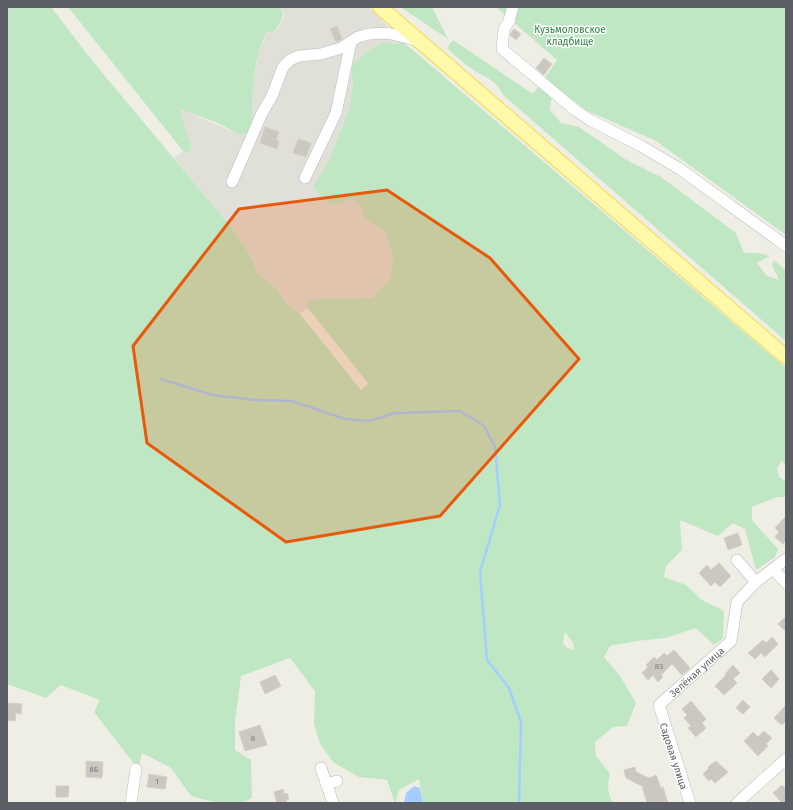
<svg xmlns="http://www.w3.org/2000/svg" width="793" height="810" font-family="'Fira Sans',sans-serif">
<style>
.industrial{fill:#e0dfd8}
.green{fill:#c0e7c4;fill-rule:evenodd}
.water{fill:#a4ceff}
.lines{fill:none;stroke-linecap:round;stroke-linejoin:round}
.stream{stroke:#a4ceff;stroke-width:2.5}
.building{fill:#cac8c1;stroke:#d4d0c2}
.minor-casing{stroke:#b9bbc0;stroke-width:12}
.major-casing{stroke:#f6d956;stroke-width:16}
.minor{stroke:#fff;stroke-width:11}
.major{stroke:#fffaa9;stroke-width:14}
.marked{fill:#e8590c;fill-opacity:0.2;stroke:#e8590c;stroke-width:3;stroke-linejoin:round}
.labels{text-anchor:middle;stroke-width:3;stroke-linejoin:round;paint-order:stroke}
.number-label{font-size:8px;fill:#78797c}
.park-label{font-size:10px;fill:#32863f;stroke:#fff}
.street-label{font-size:10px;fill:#5c5f65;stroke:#fff}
</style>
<rect width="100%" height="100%" fill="#efeee4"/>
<path class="industrial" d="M 277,7 L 369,7 L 403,42 L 395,44 L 385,42 L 369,50 L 353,64 L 351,69 L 353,84 L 349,109 L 328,163 L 314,185 L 336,205 L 351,199 L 362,206 L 365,219 L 385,231 L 393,256 L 390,279 L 372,298 L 316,299 L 307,302 L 307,308 L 300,314 L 287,304 L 275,287 L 258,274 L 250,255 L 232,228 L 174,158 L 182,152 L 187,153 L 190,151 L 191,146 L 178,108 L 238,134 L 245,134 L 249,132 L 254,79 L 259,52 L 267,31 L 272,31 L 278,28 L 283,18 L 284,12 Z"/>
<g class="green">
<path d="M 7,7 L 51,7 L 94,63 L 232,228 L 250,255 L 258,274 L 275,287 L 287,304 L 300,314 L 361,390 L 368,384 L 367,382 L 307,307 L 307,302 L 316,299 L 372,298 L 390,279 L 393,256 L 385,231 L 365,219 L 361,206 L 351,199 C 347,200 341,204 336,205 C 328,205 315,193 314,185 L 328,163 L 349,109 L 353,84 L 351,69 L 353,64 L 369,50 L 385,42 L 395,44 L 403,42 L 786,368 L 786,464 L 781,461 L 777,469 L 779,477 L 786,482 L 786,497 L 777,497 L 752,507 L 752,520 L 778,549 L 775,557 L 756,570 L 745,529 L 733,523 L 718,536 L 680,520 L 682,550 L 666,566 L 664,577 L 686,585 L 702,600 L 724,611 L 723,638 L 714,645 L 696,628 L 665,638 L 637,641 L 610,646 L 604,657 L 620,676 L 636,703 L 627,726 L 613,727 L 595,742 L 596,756 L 610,774 C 607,785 607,793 613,803 L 423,803 L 419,779 L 399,790 L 395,803 L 387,780 L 359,777 L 334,763 L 320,744 L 314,724 L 315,691 L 290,658 L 241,676 L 235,722 L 235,750 L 251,760 L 252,798 C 234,809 210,801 191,796 L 171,768 L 142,753 L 138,769 L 94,712 L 100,700 L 61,685 L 46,698 L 7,684 ZM 565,632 L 573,643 L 574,650 L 567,648 L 563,643 Z"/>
<path d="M 68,7 L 278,7 L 283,12 C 282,20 279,27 272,32 L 267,31 C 256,53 253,80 252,104 C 251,114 253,122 250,132 L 245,134 L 238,134 L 218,123 L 179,109 L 191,146 L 190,151 L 187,153 L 183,151 Z"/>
<path d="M 401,7 L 432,7 L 448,39 L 402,8 Z"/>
<path d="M 496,7 L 786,7 L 786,235 L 656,141 L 588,111 L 544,79 L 557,60 Z"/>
<path d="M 453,40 L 533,94 L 541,83 L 552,95 L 550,110 L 561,123 L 579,127 L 625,159 L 661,177 L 736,233 L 744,253 L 758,253 L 770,256 L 757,263 L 767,276 L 779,280 L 772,265 L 774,260 L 786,271 L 786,341 L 503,95 C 495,78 486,79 472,69 C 463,63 455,55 447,48 Z"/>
</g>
<path class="water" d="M 414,786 L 420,788 L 423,803 L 404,803 L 406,793 Z"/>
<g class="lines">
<path class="stream" d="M 161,379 L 212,395 L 257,400 L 292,401 L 345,419 L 369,421 L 395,413 L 460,411 L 484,426 L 495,447 L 500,505 L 480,572 L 487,660 L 509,688 L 521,722 L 519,803"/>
</g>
<g class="building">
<path d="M 337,26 L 342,39 L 336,42 L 330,29 Z"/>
<path d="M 514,29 L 521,34 L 516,40 L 510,35 Z"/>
<path d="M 544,58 L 552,64 L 544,75 L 536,68 Z"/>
<path d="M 265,127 L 279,132 L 276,140 L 279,141 L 277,149 L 260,143 Z"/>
<path d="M 298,139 L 311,143 L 306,157 L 293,153 Z"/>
<path d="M 786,516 L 786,541 L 783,544 L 775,537 L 779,532 L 775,528 Z"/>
<path d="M 738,533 L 742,545 L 728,550 L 724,538 Z"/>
<path d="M 719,563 L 731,576 L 720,587 L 715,582 L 711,586 L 699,573 L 707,565 L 711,570 Z"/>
<path d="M 786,616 L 786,632 L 778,624 Z"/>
<path d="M 772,637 L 778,644 L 765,657 L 761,653 L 755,659 L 748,653 L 763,640 L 766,643 Z"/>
<path d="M 674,650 L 690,668 L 682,675 L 672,664 L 661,675 L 663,677 L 658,682 L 653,675 L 648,680 L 642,673 L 648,667 L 646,665 L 654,657 L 657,660 L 664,653 L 667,656 Z"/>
<path d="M 733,665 L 740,673 L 733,679 L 737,683 L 724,695 L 715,686 L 726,675 L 725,674 Z"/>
<path d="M 771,670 L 779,679 L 771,688 L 762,679 Z"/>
<path d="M 275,675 L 281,686 L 265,694 L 260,682 Z"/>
<path d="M 743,700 L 750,707 L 743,714 L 736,708 Z"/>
<path d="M 691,701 L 706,719 L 702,723 L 706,728 L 696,737 L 688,728 L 691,726 L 684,718 L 687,715 L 682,709 Z"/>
<path d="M 7,703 L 22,704 L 21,714 L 16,713 L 15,721 L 7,720 Z"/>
<path d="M 786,705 L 786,721 L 782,725 L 774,718 Z"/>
<path d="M 260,725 L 267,745 L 245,751 L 239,732 Z"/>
<path d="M 764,731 L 772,738 L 766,744 L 768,746 L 758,756 L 744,741 L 753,732 L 758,737 Z"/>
<path d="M 86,761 L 103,762 L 102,778 L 86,777 Z"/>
<path d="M 716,761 L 728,772 L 715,783 L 711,779 L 709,781 L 703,774 L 709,768 L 708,767 Z"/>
<path d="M 635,767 L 636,772 L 649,778 L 656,775 L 661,788 L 663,787 L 668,803 L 647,803 L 642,786 L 626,778 L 624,770 Z"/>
<path d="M 149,774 L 167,777 L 165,789 L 147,787 Z"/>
<path d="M 782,785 L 786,789 L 786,803 L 782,803 L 773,793 Z"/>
<path d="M 56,786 L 69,786 L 68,797 L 56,797 Z"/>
<path d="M 283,789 L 284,794 L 287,793 L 289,799 L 286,800 L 287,803 L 277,803 L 274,792 Z"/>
</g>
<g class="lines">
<defs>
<g id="minor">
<path d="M 509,20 L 513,7"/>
<path d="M 510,20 L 504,29 L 502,49 L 575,110 L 590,120 L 641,146 L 680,169 L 786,246"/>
<path d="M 305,178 L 336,113 L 351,42"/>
<path d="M 232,182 L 262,113 L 272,96 L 283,67 L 290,60 L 299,56 L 321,54 L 341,48 L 358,37 L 369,34 L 387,33 L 416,40"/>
<path d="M 737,560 L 756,582"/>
<path d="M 774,570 L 786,583"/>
<path d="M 321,768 L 333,803"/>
<path d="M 326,784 L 337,781"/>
<path d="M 131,803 L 136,769"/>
<path id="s1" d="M 690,803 L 659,705 L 731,641 L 737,602 L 756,582 L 786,559"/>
<path d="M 737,803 L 786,759"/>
</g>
<path id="major" d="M 380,7 L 786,357"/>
</defs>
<use href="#minor" class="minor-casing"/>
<use href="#major" class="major-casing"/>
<use href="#minor" class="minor"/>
<use href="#major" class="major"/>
</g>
<path class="marked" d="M 387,190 L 490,258 L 579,359 L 440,516 L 286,542 L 147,443 L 133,346 L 239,209 Z"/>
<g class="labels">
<g class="number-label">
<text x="659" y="669">83</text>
<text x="253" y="741">8</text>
<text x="94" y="772">6Б</text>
<text x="157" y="784">1</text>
</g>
<g class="park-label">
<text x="570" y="33">Кузьмоловское<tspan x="570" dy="12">кладбище</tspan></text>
</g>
<g class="street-label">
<text dy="4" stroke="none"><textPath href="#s1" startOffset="153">Зелёная улица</textPath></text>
<text transform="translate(674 756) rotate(72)" y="4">Садовая улица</text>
</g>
</g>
<rect width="793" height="810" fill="none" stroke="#5c5f65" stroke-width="16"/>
</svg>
